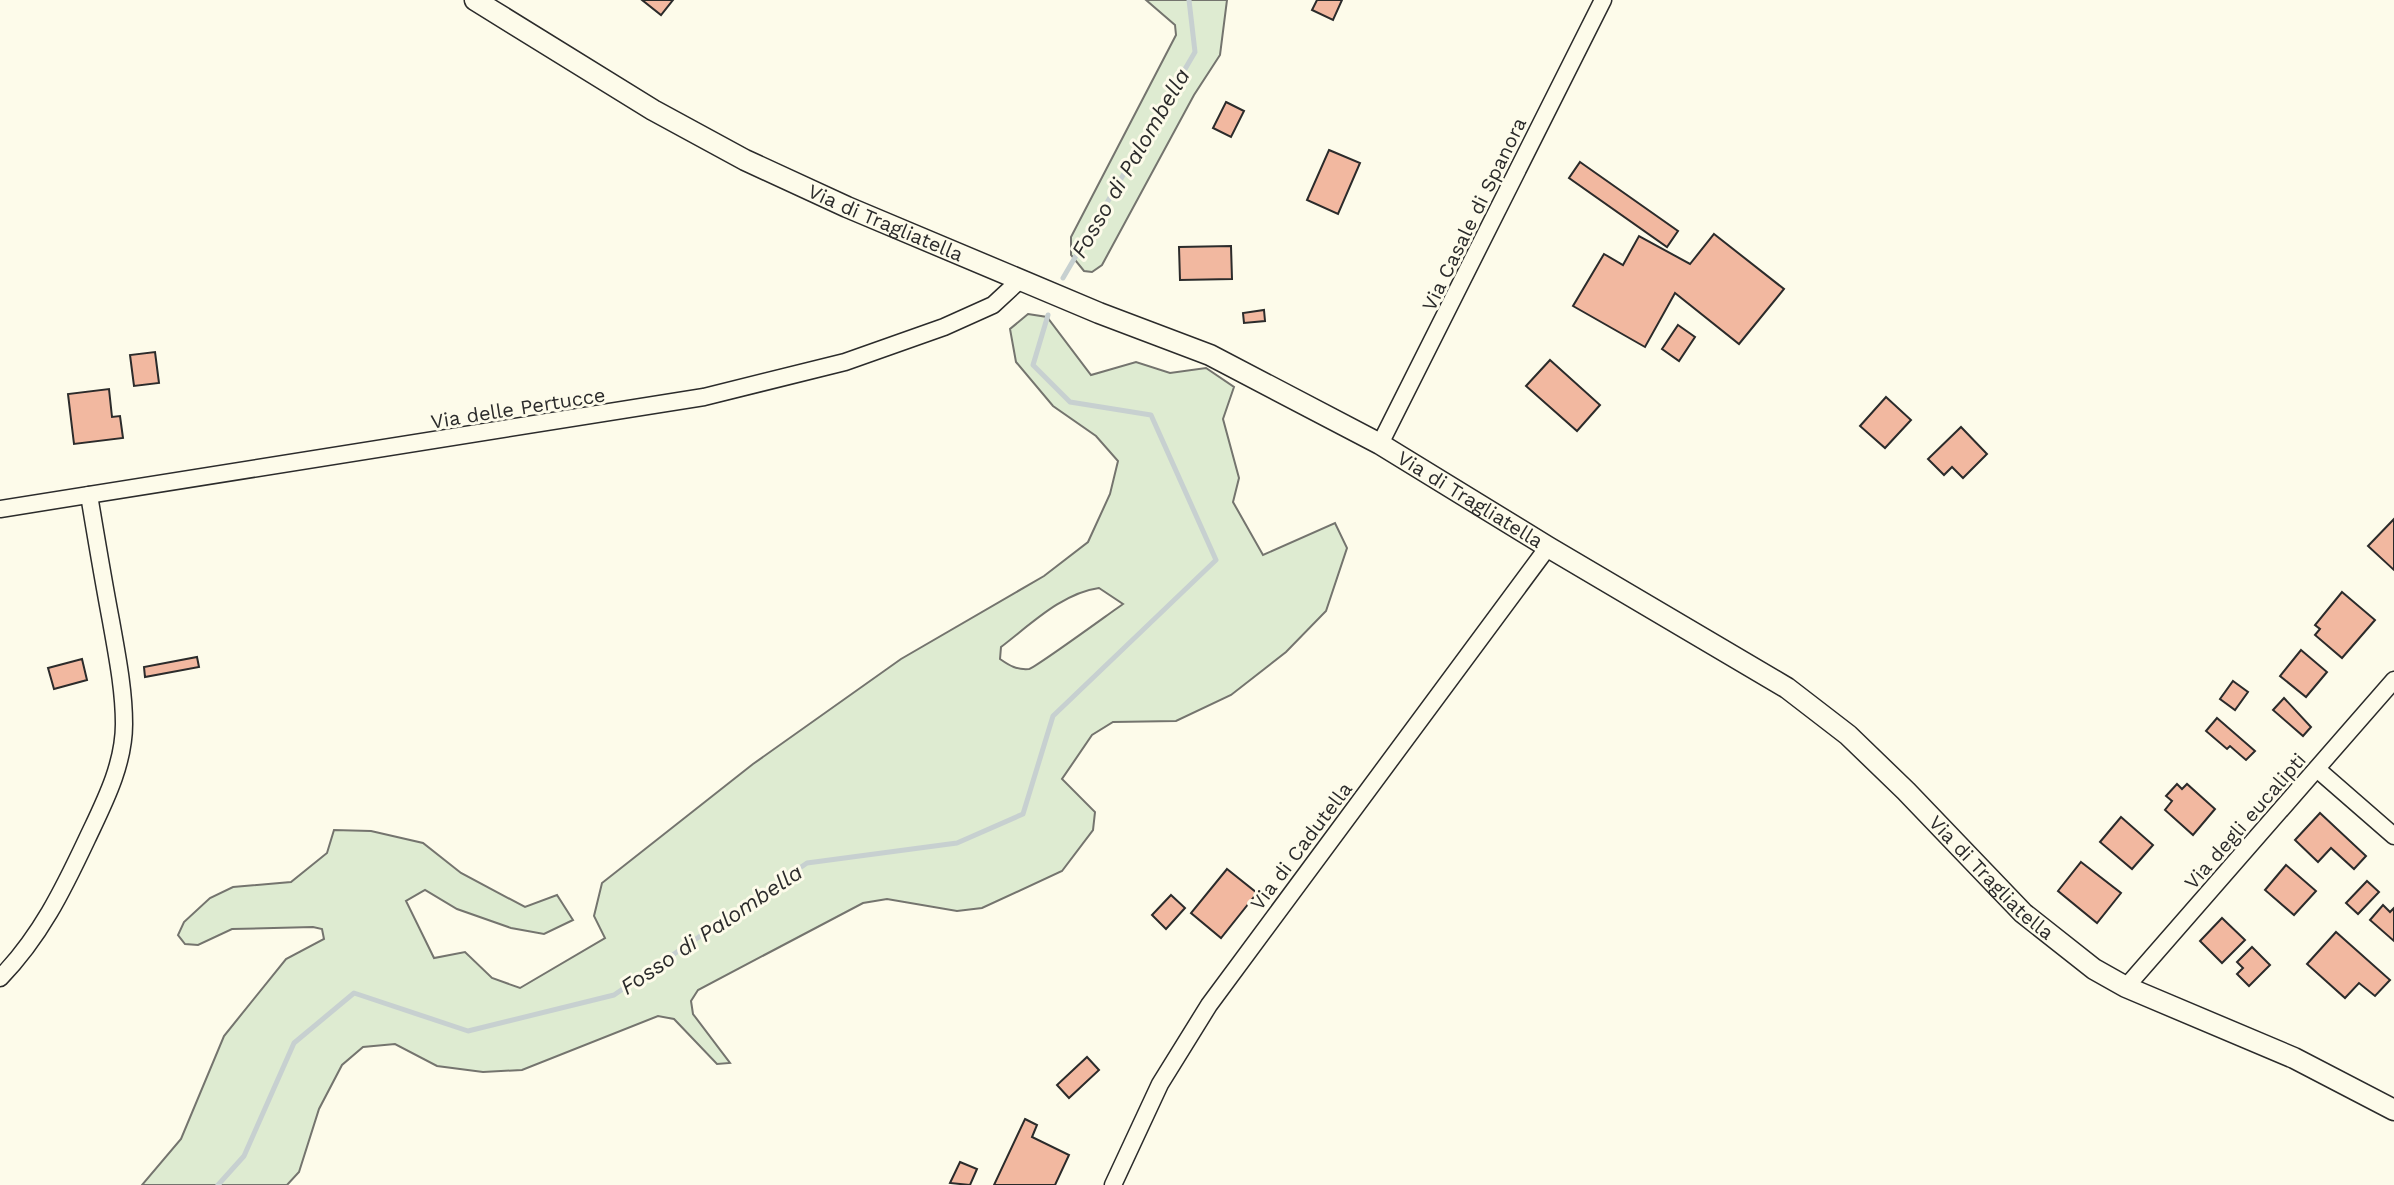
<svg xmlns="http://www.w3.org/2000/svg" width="2394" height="1185" font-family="'Work Sans',sans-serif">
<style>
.green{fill:#deebd1;stroke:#74746e;stroke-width:2;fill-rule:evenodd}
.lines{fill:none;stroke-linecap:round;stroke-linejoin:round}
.stream{stroke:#c7d0d0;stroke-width:5}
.building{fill:#f2b8a0;stroke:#2b2b2b;stroke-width:2}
.minor-casing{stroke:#2b2b2b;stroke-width:19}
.tertiary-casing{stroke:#2b2b2b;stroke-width:23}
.minor{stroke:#fdfbea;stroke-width:16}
.tertiary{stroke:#fdfbea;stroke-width:20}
.labels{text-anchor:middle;stroke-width:6;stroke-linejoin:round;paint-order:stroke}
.street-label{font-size:20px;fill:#2b2b2b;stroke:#fdfbea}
.water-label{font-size:22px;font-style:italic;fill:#2b2b2b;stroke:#fdfbea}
</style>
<rect width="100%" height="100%" fill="#fdfbea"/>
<g class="green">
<path d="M 1146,0 L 1227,0 L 1220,55 L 1194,95 L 1102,265 L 1092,272 L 1084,271 L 1071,255 L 1071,237 L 1176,35 L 1175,25 Z"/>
<path d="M 1028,314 L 1047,317 L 1091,375 L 1136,362 L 1170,373 L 1206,368 L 1234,387 L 1223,419 L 1239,478 L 1233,502 L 1263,555 L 1335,523 L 1347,548 L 1326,611 L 1286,652 L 1231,695 L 1176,721 L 1113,722 L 1092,735 L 1062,779 L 1095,812 L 1093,830 L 1062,871 L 982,908 L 957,911 L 887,899 L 863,903 L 698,990 L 691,1001 L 693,1014 L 730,1063 L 717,1064 L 674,1019 L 658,1016 L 522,1070 L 483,1072 L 437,1066 L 395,1044 L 363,1047 L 342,1065 L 319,1109 L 299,1172 L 287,1185 L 142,1185 L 181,1139 L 224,1036 L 286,959 L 324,939 L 322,929 L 313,927 L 232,929 L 198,945 L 185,944 L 178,935 L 184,922 L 210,898 L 233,887 L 291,882 L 327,853 L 334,830 L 371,831 L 423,843 L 461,873 L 525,907 L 557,895 L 573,920 L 544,934 L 511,928 L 457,909 L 425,890 L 406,901 L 434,958 L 465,952 L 492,978 L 520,988 L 605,938 L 594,916 L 602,883 L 753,764 L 901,659 L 1044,576 L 1088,542 L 1110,494 L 1118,461 L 1096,436 L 1053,406 L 1016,362 L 1010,329 ZM 1099,588 L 1123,604 C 1110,613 1035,668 1029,669 C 1017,670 1010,666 1000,659 L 1001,647 C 1030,625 1062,593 1099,588 Z"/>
</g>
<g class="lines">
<g class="stream">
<path d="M 1063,278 L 1195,52 L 1189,0"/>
<path d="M 218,1185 L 244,1156 L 294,1043 L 354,993 L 468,1031 L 614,995 L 807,863 L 957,843 L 1023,814 L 1053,716 L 1216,560 L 1151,415 L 1070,402 L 1033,365 L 1048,315"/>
</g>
</g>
<g class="building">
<path d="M 642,0 L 673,0 L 661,15 Z"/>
<path d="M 1317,0 L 1342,0 L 1333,20 L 1312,10 Z"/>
<path d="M 1226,102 L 1244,111 L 1231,137 L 1213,128 Z"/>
<path d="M 1329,150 L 1360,163 L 1338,214 L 1307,200 Z"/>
<path d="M 1580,162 L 1678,231 L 1667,247 L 1569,178 Z"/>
<path d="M 1714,234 L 1784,289 L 1739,344 L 1675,293 L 1645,347 L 1573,306 L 1604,254 L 1623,265 L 1639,236 L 1690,264 Z"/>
<path d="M 1231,246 L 1232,279 L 1180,280 L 1179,247 Z"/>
<path d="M 1264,310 L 1265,321 L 1244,323 L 1243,313 Z"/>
<path d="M 1678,325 L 1695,337 L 1679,361 L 1662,349 Z"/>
<path d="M 155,352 L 159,383 L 134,386 L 130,355 Z"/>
<path d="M 1550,360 L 1600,405 L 1577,431 L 1526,386 Z"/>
<path d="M 109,389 L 112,417 L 120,416 L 123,438 L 74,444 L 68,394 Z"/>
<path d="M 1886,397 L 1911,420 L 1885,448 L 1860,426 Z"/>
<path d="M 1961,427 L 1987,454 L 1963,478 L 1952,467 L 1944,475 L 1928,459 Z"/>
<path d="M 2394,519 L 2394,570 L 2368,546 Z"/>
<path d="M 2342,592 L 2375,620 L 2342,658 L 2315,635 L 2320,629 L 2315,625 Z"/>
<path d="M 2301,650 L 2327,672 L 2306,697 L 2280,676 Z"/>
<path d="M 197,657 L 199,667 L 145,677 L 144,667 Z"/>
<path d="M 82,659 L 87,680 L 54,689 L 48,668 Z"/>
<path d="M 2233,681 L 2248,692 L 2235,710 L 2220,699 Z"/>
<path d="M 2284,698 L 2311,727 L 2303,736 L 2273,710 Z"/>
<path d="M 2217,718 L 2255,751 L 2246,760 L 2230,746 L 2227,749 L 2206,731 Z"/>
<path d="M 2177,784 L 2182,789 L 2187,784 L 2215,809 L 2193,835 L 2165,810 L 2172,801 L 2166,796 Z"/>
<path d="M 2320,813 L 2366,856 L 2354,869 L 2331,848 L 2318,862 L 2295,840 Z"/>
<path d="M 2121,817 L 2153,845 L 2132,869 L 2100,842 Z"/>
<path d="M 2081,862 L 2121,893 L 2097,923 L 2058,891 Z"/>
<path d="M 2286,865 L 2316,891 L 2294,915 L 2265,890 Z"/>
<path d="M 1227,869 L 1257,893 L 1221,938 L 1191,913 Z"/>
<path d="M 2367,881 L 2379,892 L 2358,914 L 2346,903 Z"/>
<path d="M 1171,895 L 1185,908 L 1166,929 L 1152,915 Z"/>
<path d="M 2383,905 L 2390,912 L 2394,908 L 2394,941 L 2370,920 Z"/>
<path d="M 2222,918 L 2245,940 L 2222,963 L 2200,941 Z"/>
<path d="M 2336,932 L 2390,980 L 2375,996 L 2359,983 L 2345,998 L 2307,964 Z"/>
<path d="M 2252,947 L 2270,965 L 2249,986 L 2237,974 L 2243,968 L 2237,962 Z"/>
<path d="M 1087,1057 L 1099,1070 L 1069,1098 L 1057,1085 Z"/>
<path d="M 1025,1119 L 1037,1125 L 1032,1137 L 1069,1155 L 1055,1185 L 994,1185 Z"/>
<path d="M 960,1162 L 977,1169 L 970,1185 L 950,1183 Z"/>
</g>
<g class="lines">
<defs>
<g id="minor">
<path d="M 1380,444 L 1603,0"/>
<path d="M 0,509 L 704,397 L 845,362 L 944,327 L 993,305 L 1021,279"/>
<path d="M 2317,769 L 2394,836"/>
<path d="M 0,978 C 40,937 63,890 87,839 C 104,803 124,765 124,724 C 124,690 117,655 111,621 C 103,579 96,537 89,495"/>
<path d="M 2126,987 L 2394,680"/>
<path d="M 1113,1185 L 1160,1084 L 1209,1005 L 1548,547"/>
</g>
<g id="tertiary">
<path id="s1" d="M 475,0 L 653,110 L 745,160 L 847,207 L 1099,313 L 1210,355 L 1380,444 L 1548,547 L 1787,688 L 1848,735 L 1906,791 L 2023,913 L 2094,969 L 2126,987 L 2294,1058 L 2394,1110"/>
</g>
</defs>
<use href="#minor" class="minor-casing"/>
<use href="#tertiary" class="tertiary-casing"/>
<use href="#minor" class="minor"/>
<use href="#tertiary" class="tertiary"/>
</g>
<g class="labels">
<g class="street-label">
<text transform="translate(1474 214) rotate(-64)" y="7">Via Casale di Spanora</text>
<text dy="7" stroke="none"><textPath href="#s1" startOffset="468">Via di Tragliatella</textPath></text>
<text transform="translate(518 408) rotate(-9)" y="7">Via delle Pertucce</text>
<text dy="7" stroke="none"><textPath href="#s1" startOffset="1116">Via di Tragliatella</textPath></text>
<text transform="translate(2245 821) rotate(-49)" y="7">Via degli eucalipti</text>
<text transform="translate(1301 846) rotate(-53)" y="7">Via di Cadutella</text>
<text dy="7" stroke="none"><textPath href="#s1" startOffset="1764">Via di Tragliatella</textPath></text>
</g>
<g class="water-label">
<text transform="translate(1130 163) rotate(-60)" y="8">Fosso di Palombella</text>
<text transform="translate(711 929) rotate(-34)" y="8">Fosso di Palombella</text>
</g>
</g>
</svg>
